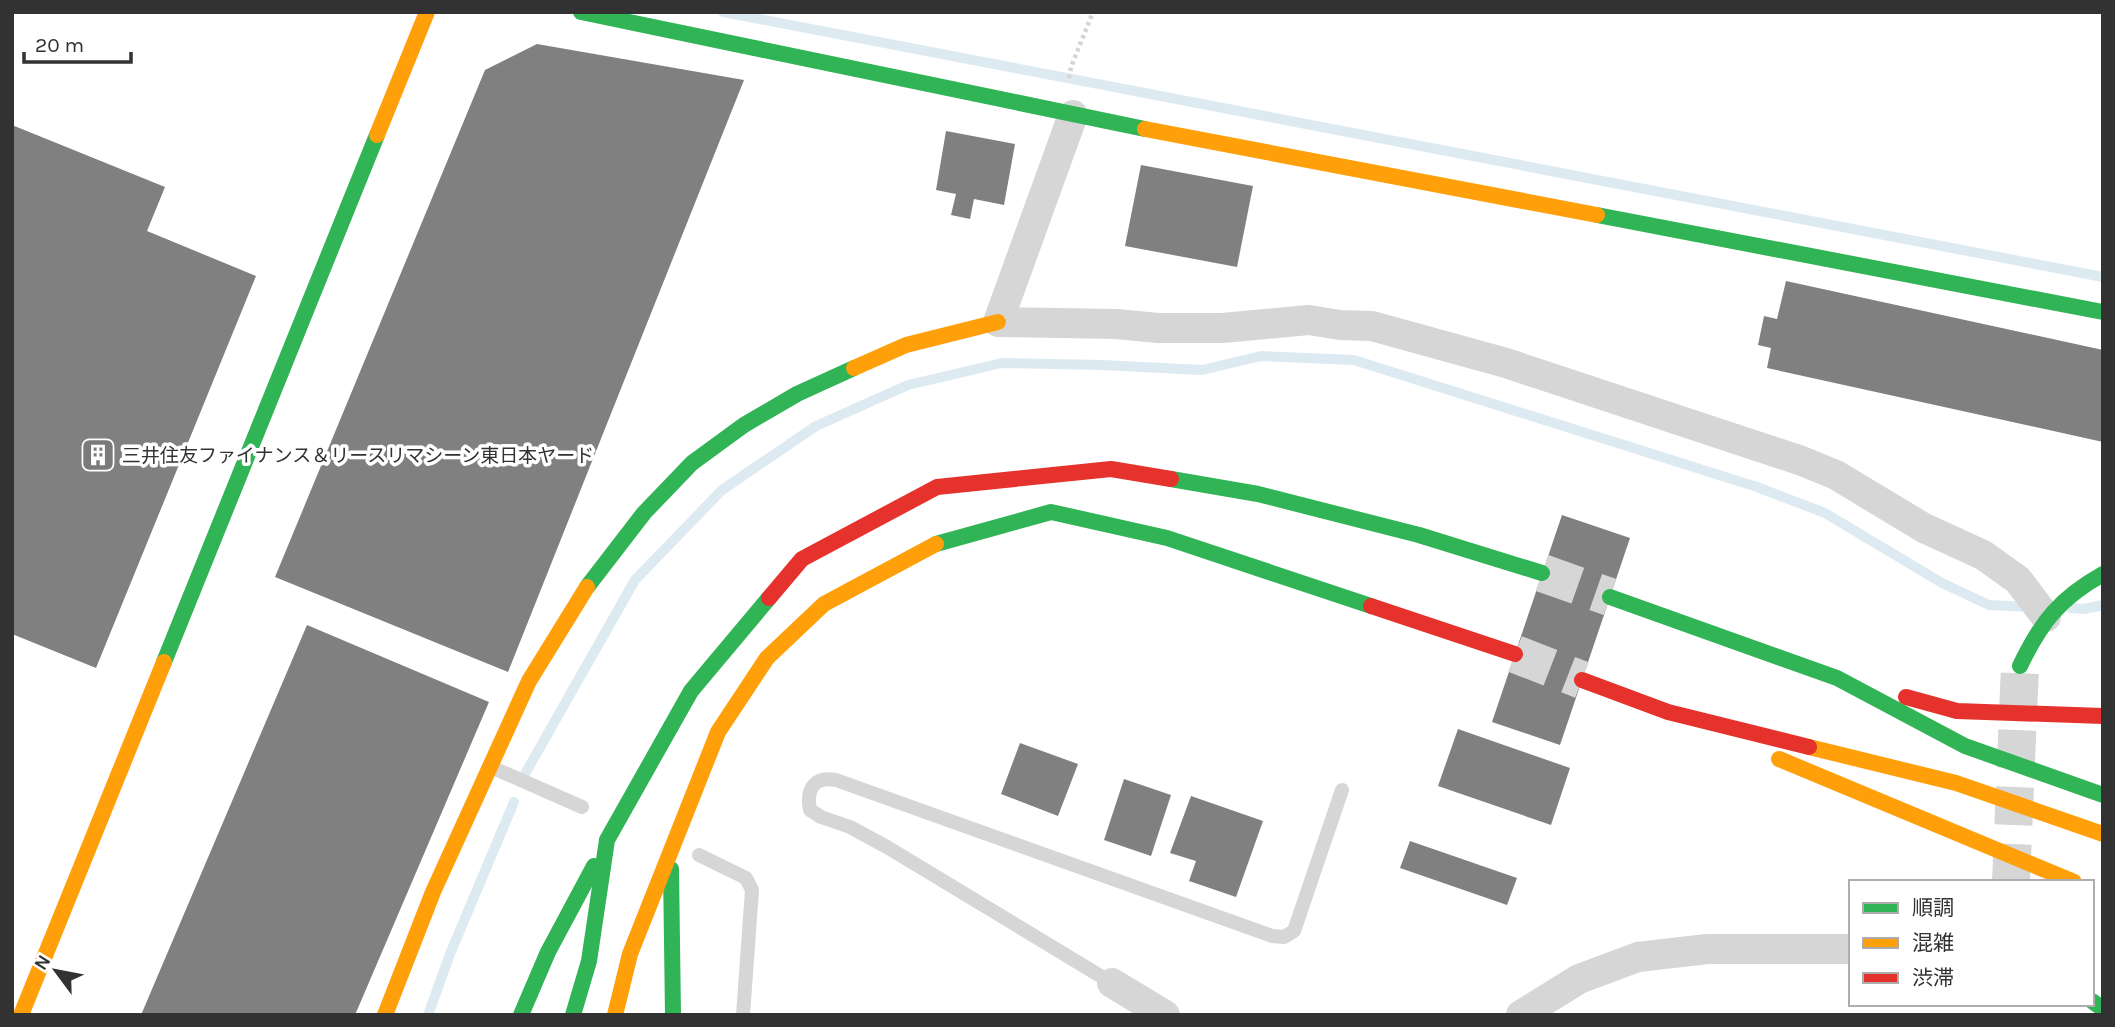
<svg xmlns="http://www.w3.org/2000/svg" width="2115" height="1027" font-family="Karla,'Noto Sans JP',sans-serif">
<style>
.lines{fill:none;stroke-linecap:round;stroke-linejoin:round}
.stream{stroke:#ddeaf2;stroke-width:10}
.building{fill:#808080}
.secondary-tunnel{stroke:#d6d6d6;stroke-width:38;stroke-dasharray:38 19;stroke-linecap:butt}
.highway-tunnel{stroke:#d6d6d6;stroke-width:38;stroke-dasharray:38 19;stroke-linecap:butt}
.path{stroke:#d5d5d5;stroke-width:4.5;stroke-dasharray:3.5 3.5;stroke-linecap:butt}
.lane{stroke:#d6d6d6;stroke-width:14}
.street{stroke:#d6d6d6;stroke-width:30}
.fast{stroke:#30b455;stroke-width:16}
.slow{stroke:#ff9f0a;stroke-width:16}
.jam{stroke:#e5322d;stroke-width:16}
.labels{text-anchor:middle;stroke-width:7;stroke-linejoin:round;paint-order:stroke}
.poi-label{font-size:19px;fill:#323232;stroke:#fff;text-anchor:start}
</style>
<rect width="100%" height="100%" fill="#fff"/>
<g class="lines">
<g class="stream">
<path d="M 723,12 L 2103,277"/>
<path d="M 2071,608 L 2084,609 L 2103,605"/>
<path d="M 526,772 L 635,580 L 722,490 L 816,426 L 908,385 L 1002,363 L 1102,365 L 1202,370 L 1261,356 L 1354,360 L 1757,487 L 1825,513 L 1942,583 L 1989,605 L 2030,607"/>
<path d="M 428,1015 L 450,954 L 514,802"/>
</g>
</g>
<g class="building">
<path d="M 537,44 L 744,80 L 508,672 L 275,577 L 485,70 Z"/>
<path d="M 12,125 L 165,187 L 147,231 L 256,276 L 96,668 L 12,634 Z"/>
<path d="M 946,131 L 1015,144 L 1004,205 L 974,199 L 970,219 L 951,215 L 956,194 L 936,190 Z"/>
<path d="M 1141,165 L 1253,186 L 1237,267 L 1125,246 Z"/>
<path d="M 1786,281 L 2103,350 L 2103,442 L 1767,368 L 1771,348 L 1758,345 L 1764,316 L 1777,319 Z"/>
<path d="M 1562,515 L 1630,538 L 1560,745 L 1492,722 Z"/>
<path d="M 307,625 L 489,702 L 355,1015 L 141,1015 Z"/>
<path d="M 1458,729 L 1570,768 L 1551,825 L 1438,786 Z"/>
<path d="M 1020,743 L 1078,764 L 1058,816 L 1001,794 Z"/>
<path d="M 1124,779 L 1171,795 L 1151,856 L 1104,840 Z"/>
<path d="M 1191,796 L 1263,821 L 1236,897 L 1189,881 L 1196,861 L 1170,853 Z"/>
<path d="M 1410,841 L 1517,878 L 1507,905 L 1400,868 Z"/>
</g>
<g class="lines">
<path class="secondary-tunnel" d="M 2011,882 L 2020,666"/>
<g class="highway-tunnel">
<path d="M 1542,573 L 1610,597"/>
<path d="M 1515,654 L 1582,680"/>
</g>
<path class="path" d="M 1069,78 L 1071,67 L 1093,12"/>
<g class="lane">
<path d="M 491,767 L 582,807"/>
<path d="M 699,855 L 746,878 L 752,890 L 743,1015"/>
<path d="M 1112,983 L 887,847 L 850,827 L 821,817 L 810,810 C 806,789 814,776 836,780 L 1272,936 L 1284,937 L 1294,931 L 1342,790"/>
</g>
<g class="street">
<path d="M 1073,115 L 998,322 L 1116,324 L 1158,328 L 1222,328 L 1309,320 L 1340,325 L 1372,326 L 1506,363 L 1802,461 L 1836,475 L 1924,528 L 1983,555 L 2018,580 L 2046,617"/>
<path d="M 1112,983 L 1165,1015"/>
<path d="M 1521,1015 L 1579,979 L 1638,957 L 1707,949 L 1851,949"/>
</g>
<g class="fast">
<path d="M 581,12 L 1145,129"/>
<path d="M 1597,215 L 2103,312"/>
<path d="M 1171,479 L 1258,494 L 1419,535 L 1542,573"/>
<path d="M 936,544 L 1051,512 L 1167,538 L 1371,606"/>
<path d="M 587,587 L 644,513 L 692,463 L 744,425 L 797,394 L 854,368"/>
<path d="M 1610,597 L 1837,678 L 1965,746 L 2103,795"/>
<path d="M 164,662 L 377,135"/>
<path d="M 2020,666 C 2041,622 2060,598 2103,574"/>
<path d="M 671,869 L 673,1015"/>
<path d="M 2092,1001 L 2103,1009"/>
<path d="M 521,1015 L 548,952 L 594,866"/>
<path d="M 573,1015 L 589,961 L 607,840 L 691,691 L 769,598"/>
</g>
<g class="slow">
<path d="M 1145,129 L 1597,215"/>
<path d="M 377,135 L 427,12"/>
<path d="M 854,368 L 906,345 L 998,322"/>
<path d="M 1809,747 L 1956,783 L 2103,834"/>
<path d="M 1779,759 L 2074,882"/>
<path d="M 21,1015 L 164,662"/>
<path d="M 385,1015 L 433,892 L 529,681 L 587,587"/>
<path d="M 615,1015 L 630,954 L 718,732 L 767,658 L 824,604 L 936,544"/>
</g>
<g class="jam">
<path d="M 769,598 L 802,559 L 937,487 L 1111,469 L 1171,479"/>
<path d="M 1371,606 L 1515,654"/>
<path d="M 1582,680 L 1668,712 L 1809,747"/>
<path d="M 1906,697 L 1957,711 L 2103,716"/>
</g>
</g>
<defs>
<symbol id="building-square" viewBox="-11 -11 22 22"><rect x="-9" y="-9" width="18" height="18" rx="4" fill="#7a7a7a" stroke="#fff"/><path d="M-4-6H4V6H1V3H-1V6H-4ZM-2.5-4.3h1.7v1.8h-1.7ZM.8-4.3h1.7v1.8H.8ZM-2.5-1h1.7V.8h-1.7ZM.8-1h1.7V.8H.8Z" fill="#fff"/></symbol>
</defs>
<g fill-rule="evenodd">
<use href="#building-square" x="79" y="436" width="38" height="38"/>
</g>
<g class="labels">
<g class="poi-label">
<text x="122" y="462">三井住友ファイナンス＆リースリマシーン東日本ヤード</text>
</g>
</g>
<rect width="2115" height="1027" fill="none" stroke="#323232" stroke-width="28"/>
<rect x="1849" y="880" width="245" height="126" fill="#ffffff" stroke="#adadad" stroke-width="2"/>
<rect x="1863" y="903" width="35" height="10" fill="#30b455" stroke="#adadad" stroke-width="2"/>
<text x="1912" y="915" font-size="21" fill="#323232">順調</text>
<rect x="1863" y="938" width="35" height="10" fill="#ff9f0a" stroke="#adadad" stroke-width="2"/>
<text x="1912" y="950" font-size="21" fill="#323232">混雑</text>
<rect x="1863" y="973" width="35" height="10" fill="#e5322d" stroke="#adadad" stroke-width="2"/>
<text x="1912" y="985" font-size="21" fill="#323232">渋滞</text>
<g transform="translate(56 971) rotate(302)" stroke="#ffffff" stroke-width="5" paint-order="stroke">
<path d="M0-5L12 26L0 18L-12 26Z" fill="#323232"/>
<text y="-10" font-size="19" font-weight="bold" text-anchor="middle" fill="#323232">N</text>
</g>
<path d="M24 52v10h107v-10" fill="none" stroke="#323232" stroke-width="3.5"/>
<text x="35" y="52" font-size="21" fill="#323232" stroke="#ffffff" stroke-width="5" paint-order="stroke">20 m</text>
</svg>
